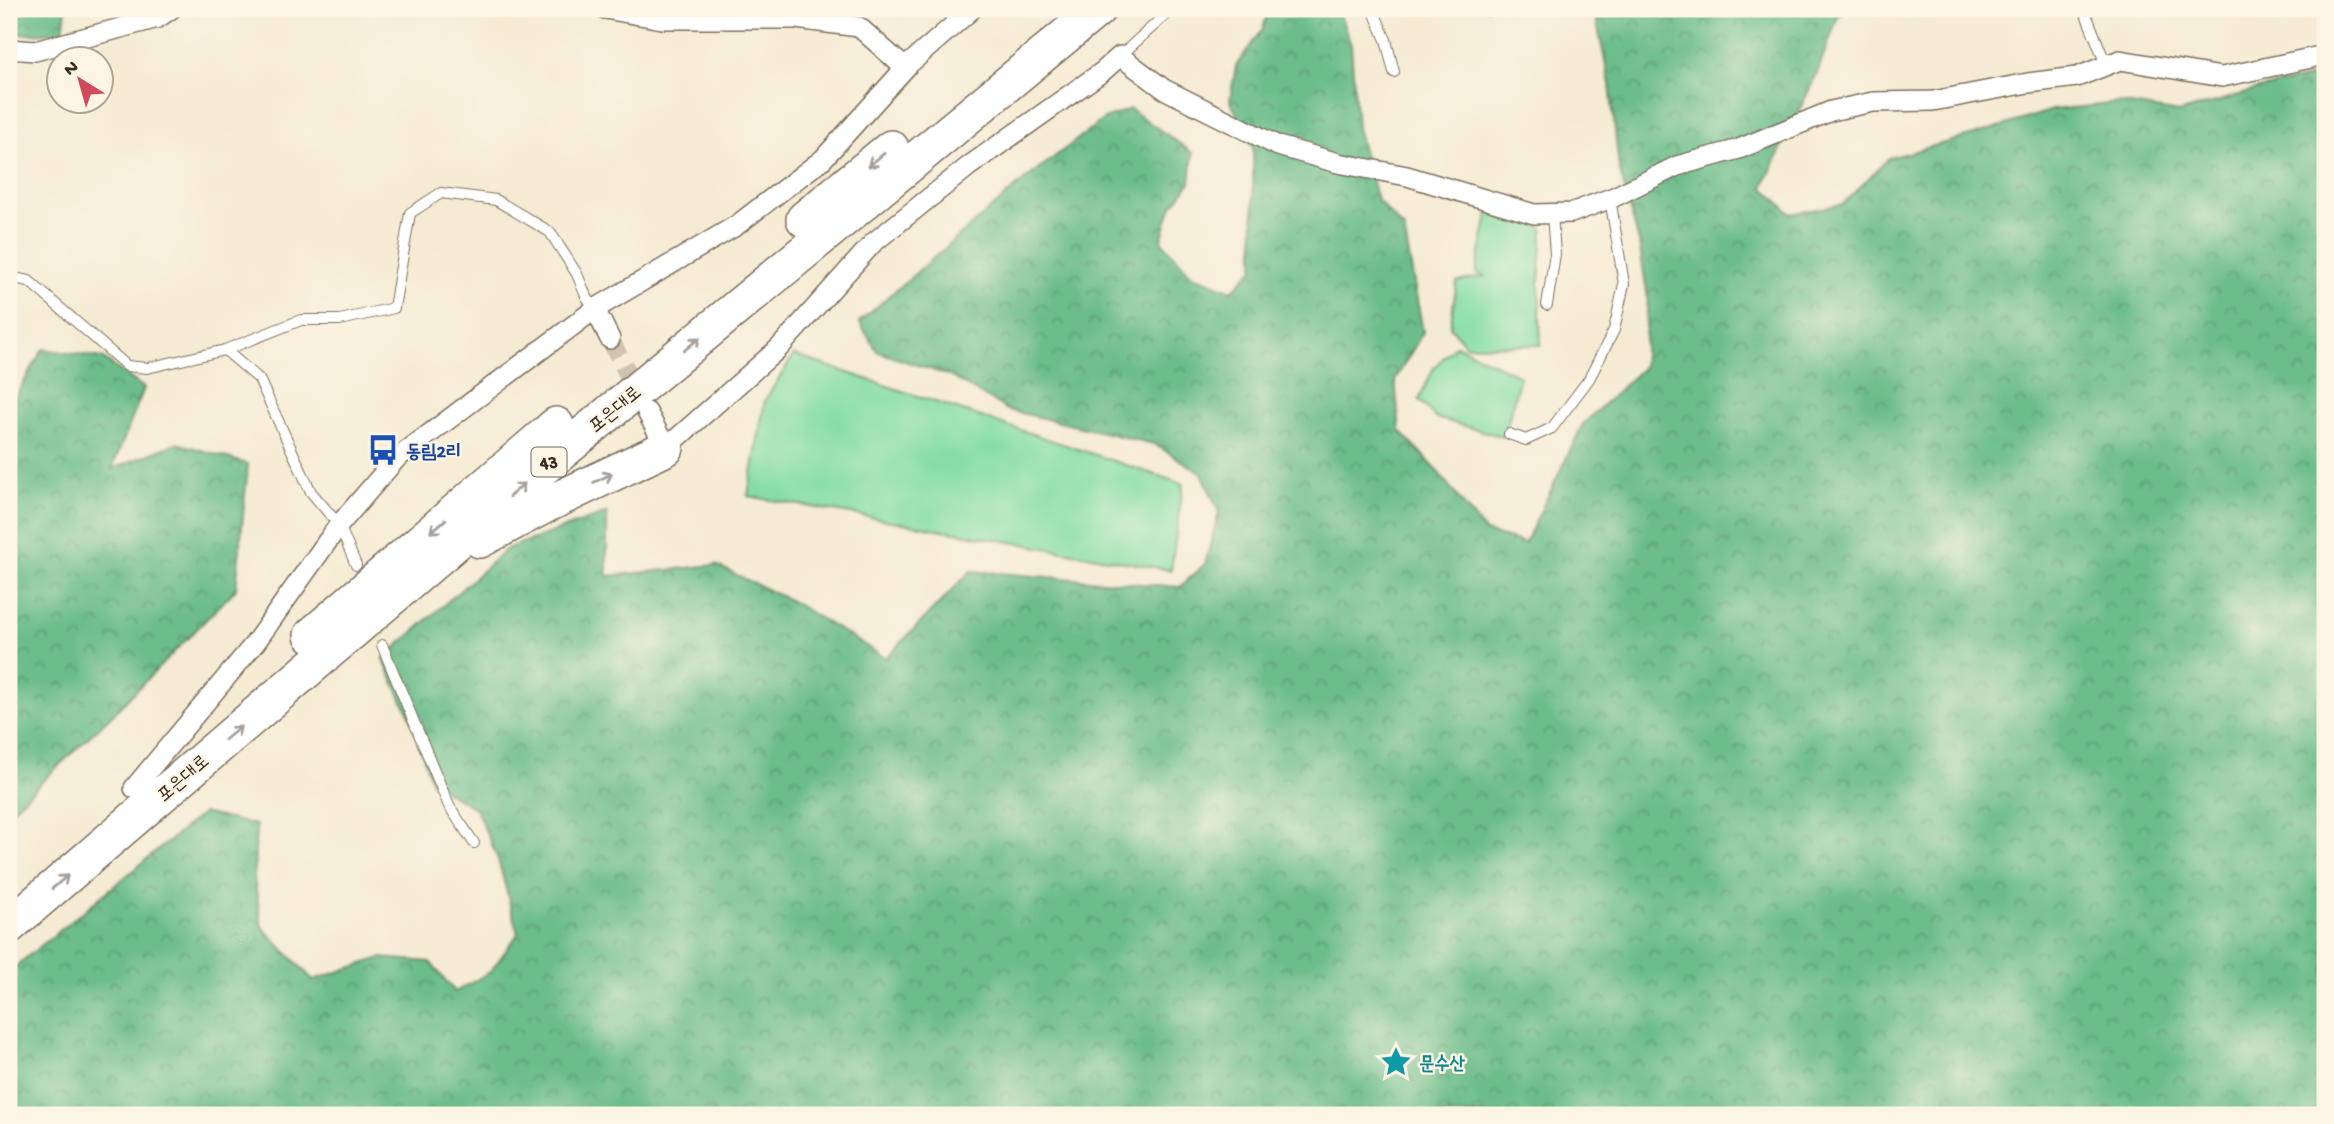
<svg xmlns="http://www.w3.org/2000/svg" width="2334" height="1124" font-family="'Gochi Hand','Poor Story',sans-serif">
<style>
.green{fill:#86dea4;stroke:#608461;stroke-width:2}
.forest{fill:url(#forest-crowns);stroke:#547454;stroke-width:2}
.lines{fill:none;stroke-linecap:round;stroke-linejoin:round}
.street-tunnel{stroke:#d0c4af;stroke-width:19;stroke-dasharray:19 10;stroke-linecap:butt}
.lane-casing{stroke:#7c6e5d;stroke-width:12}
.street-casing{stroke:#7c6e5d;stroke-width:22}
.highway-casing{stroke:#7c6e5d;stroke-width:38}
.lane{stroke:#fff;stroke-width:10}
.street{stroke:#fff;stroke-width:19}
.highway{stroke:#fff;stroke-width:35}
.oneway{stroke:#a79f9a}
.labels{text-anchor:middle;stroke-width:5;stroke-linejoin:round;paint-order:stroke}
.shield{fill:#fcf5e5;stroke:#75675a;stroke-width:2}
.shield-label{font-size:18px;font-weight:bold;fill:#3b2a1e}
.street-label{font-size:19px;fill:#3b2a1e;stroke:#fcf5e5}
.transit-label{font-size:19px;font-weight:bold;fill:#164399;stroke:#fcf5e5;text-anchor:start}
.culture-label{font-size:19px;font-weight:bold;fill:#0d838f;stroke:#fcf5e5;text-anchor:start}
</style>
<defs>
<pattern id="forest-crowns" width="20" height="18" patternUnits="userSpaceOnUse" patternTransform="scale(1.75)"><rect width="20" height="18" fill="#6cbd8a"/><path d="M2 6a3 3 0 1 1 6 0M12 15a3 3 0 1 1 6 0" fill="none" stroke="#5a9a70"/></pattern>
</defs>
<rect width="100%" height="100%" fill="#fcf5e5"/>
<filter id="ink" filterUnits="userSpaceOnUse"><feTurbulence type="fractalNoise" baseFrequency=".0143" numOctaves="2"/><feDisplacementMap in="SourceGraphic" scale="14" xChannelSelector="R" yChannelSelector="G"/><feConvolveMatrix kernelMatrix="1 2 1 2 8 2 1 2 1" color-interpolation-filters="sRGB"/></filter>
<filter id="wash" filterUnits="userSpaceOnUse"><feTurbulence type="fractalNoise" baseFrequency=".00686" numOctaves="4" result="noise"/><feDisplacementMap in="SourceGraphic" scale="28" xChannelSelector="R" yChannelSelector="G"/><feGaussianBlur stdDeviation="1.57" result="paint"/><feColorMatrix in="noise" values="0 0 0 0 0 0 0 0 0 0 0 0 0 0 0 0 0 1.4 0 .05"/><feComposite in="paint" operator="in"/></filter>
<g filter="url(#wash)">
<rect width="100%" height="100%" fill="#f5ebd3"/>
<g class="green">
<path d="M 1496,207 L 1519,214 L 1543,228 L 1539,285 L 1541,345 L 1467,346 L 1450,327 L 1457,282 L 1485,276 L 1477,273 L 1477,268 L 1488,215 Z"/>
<path d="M 1456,345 L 1520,376 L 1504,437 L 1436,418 L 1419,400 L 1434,367 Z"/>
<path d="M 794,355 L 1183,484 L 1171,570 L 748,496 L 765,400 Z"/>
</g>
<g class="forest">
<path d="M 9,9 L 66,9 L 63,32 L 9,35 Z"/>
<path d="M 1269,9 L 1338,9 L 1351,45 L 1357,128 L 1377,200 L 1404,229 L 1423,332 L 1395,380 L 1400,431 L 1434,467 L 1485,532 L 1525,543 L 1583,424 L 1643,367 L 1648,298 L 1639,242 L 1619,168 L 1610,84 L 1594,9 L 1847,9 L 1838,17 L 1817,73 L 1763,187 L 1791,214 L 1843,204 L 1889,158 L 1974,135 L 2053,110 L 2119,103 L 2179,113 L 2259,89 L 2325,74 L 2325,1115 L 9,1115 L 9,972 L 203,813 L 256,825 L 254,878 L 262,927 L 313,980 L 381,958 L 430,962 L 455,992 L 490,972 L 518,934 L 498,859 L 476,809 L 432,783 L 410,716 L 383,659 L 508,548 L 607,513 L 607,576 L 716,565 L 791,601 L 886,658 L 971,571 L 1180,587 L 1205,564 L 1219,512 L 1202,473 L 1154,444 L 1008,410 L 950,376 L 878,352 L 859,322 L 1022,182 L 1104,119 L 1130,109 L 1193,153 L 1190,183 L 1171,208 L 1161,241 L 1192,275 L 1232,291 L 1254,268 L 1253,147 L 1230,100 L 1236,66 L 1263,28 Z"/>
<path d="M 43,349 L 102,358 L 144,388 L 112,469 L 177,443 L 248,464 L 236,589 L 114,713 L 9,813 L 9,408 Z"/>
</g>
</g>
<g filter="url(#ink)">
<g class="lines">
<path class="street-tunnel" d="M 610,339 L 639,396"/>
<defs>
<g id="lane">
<path d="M 1373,9 L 1386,40 L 1394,72"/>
<path d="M 1486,9 L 1488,11"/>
<path d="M 2084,9 L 2103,57 L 2112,59"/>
<path d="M 1120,56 L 1172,9"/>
<path d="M 9,277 L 29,281 L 127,366 L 147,368 L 225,350 L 301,320 L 340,320 L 394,308 L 410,213 L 441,193 L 496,200 L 550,232 L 577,274 L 586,296 L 595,309"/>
<path d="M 1547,305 L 1555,254 L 1552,214"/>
<path d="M 225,350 L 259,379 L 311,492 L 339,525 L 356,565"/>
<path d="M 1509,434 L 1526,440 L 1552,428 L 1589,379 L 1614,330 L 1624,284 L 1610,198"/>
<path d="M 382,645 L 449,806 L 474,843"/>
</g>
<g id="street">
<path d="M 605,9 L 662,19 L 796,19 L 859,27 L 905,68"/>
<path d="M 9,49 L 35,51 L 158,18 L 171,9"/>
<path d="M 595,309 L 610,339"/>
<path d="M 647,412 L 666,448 L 779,348 L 873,243 L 969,166 L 1102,72 L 1120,56 L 1164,89 L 1278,146 L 1338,163 L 1407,176 L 1534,214 L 1571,213 L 1614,197 L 1677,166 L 1739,149 L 1831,111 L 1873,102 L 1933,101 L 2028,83 L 2077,77 L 2120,60 L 2222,77 L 2325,55"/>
<path d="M 134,788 L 255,643 L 339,525 L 396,459 L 595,309 L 737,225 L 823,159 L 908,65 L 972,9"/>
</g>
<g id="highway">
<path d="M 804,219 L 891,148"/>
<path d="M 480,540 L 546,505 L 666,448"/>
<path d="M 312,635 L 556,425"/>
<path d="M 9,926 L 557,456 L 1098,9"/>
</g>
</defs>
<use href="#lane" class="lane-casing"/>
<use href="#street" class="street-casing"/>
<use href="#highway" class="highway-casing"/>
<use href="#lane" class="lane"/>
<use href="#street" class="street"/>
<use href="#highway" class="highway"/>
</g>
<defs><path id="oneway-shaft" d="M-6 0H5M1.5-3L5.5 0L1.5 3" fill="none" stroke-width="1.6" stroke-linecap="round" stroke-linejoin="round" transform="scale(1.75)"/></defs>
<g class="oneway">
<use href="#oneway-shaft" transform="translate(876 160) rotate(141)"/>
<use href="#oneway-shaft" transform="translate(692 344) rotate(-40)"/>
<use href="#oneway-shaft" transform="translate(603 478) rotate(-25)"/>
<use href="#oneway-shaft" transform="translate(517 490) rotate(-41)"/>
<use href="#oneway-shaft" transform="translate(438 526) rotate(139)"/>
<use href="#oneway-shaft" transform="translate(233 733) rotate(-40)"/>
<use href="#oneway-shaft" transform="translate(60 882) rotate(-41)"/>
</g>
</g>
<defs>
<symbol id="bus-bare" viewBox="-9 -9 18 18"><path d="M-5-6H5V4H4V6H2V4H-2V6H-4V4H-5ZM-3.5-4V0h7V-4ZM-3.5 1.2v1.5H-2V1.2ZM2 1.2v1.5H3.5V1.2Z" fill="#1a4fb4" stroke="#fcf5e5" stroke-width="2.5" paint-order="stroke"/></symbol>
<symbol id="sight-bare" viewBox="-9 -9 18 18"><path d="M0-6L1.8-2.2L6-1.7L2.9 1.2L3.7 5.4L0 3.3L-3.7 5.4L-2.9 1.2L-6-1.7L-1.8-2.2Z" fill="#0f9aa8" stroke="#fcf5e5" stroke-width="2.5" paint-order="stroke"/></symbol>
</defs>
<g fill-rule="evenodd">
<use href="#bus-bare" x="361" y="428" width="44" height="44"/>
<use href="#sight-bare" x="1374" y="1040" width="44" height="44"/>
</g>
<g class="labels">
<rect class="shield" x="531.5" y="447.5" width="35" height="29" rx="5"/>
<g class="shield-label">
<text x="549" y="468">43</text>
</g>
<g class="street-label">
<text transform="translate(614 408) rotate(-40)" y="7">포은대로</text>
<text transform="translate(182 777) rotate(-41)" y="7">포은대로</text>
</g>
<g class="transit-label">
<text x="406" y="457">동림2리</text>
</g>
<g class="culture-label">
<text x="1419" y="1069">문수산</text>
</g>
</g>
<rect width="2334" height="1124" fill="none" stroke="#fcf5e5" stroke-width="35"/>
<g transform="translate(80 80) rotate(323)"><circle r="33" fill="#fcf5e5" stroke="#afa495" stroke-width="2"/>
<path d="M0-5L12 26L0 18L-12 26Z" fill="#d1495b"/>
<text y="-10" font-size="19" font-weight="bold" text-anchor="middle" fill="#3b2a1e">N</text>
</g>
</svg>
